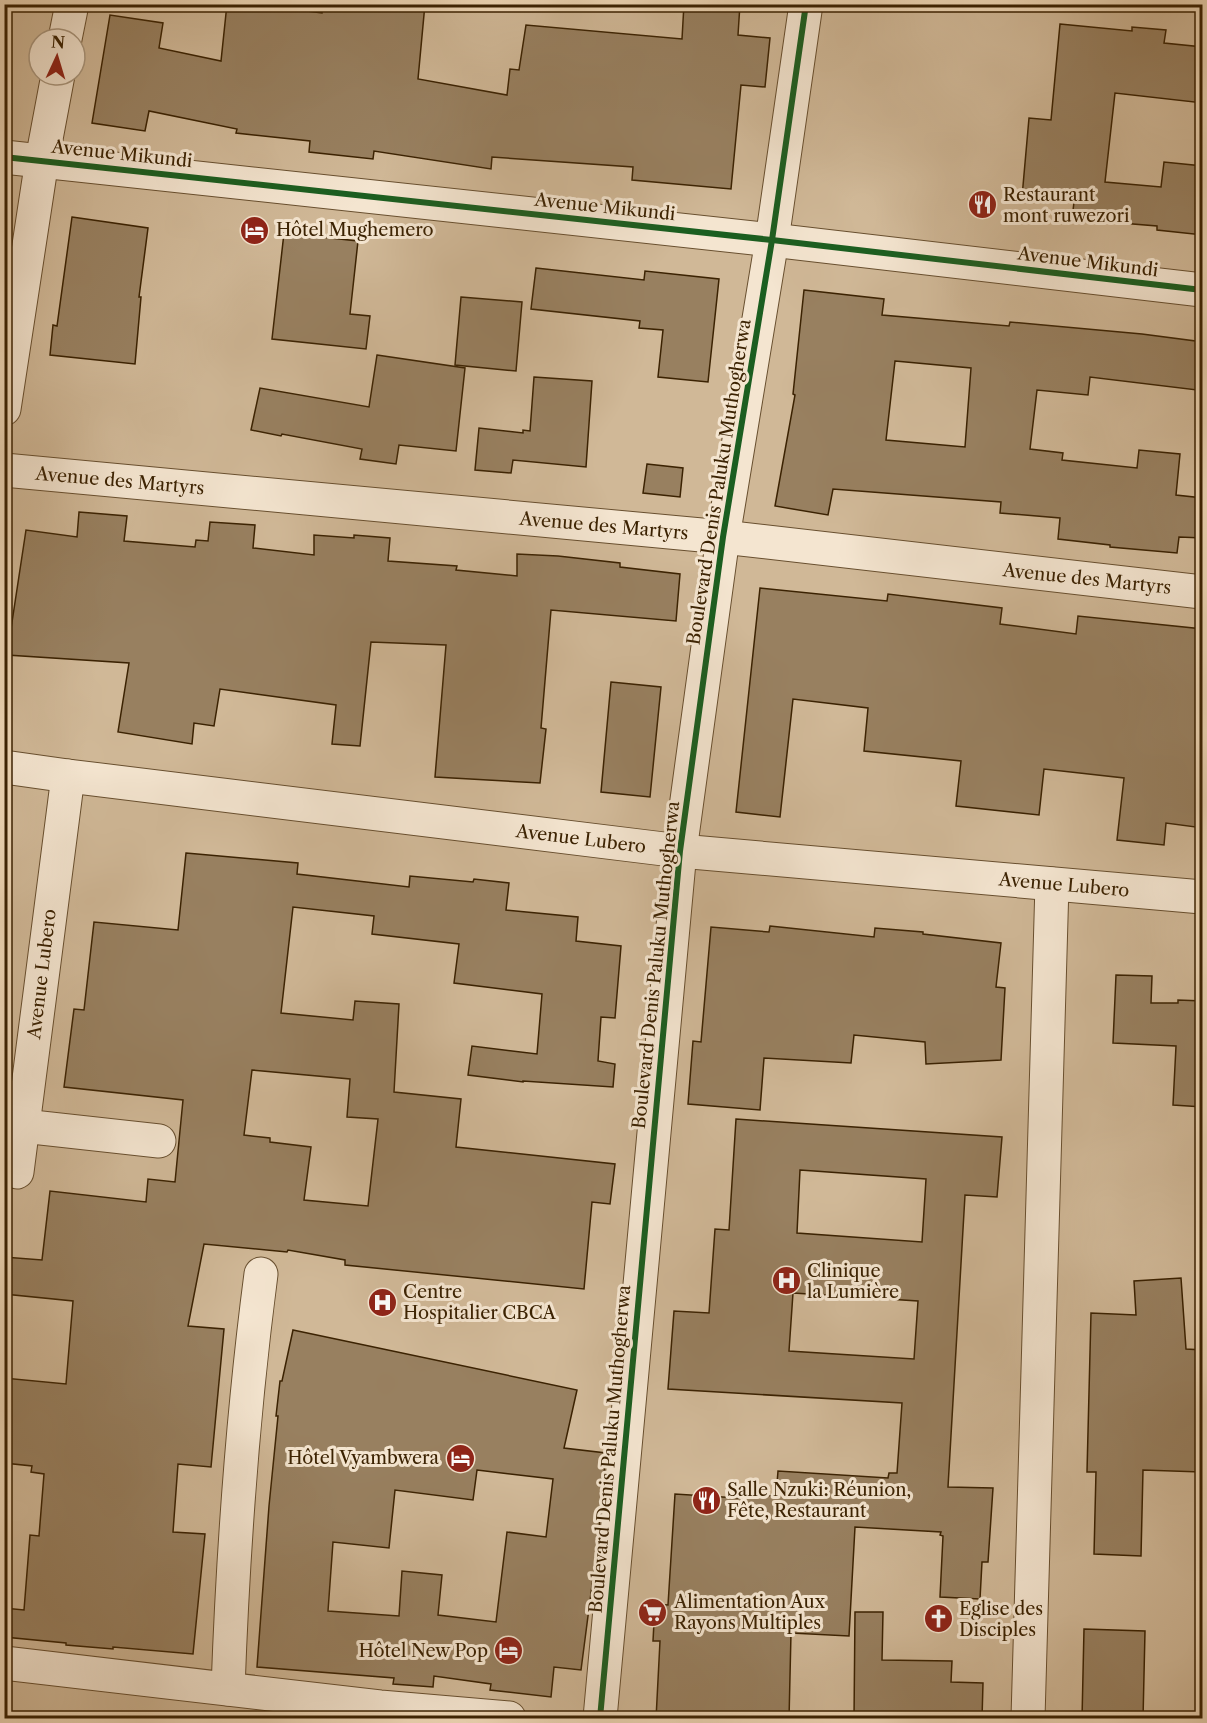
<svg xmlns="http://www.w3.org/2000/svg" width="1207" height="1723" font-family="'Libre Caslon Text',serif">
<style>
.green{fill:#d0b897;stroke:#866d4c;stroke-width:1.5;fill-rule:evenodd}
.building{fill:#988060;stroke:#3b2202;stroke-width:1.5;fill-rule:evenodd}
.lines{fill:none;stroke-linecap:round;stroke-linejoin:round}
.minor-casing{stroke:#684f2f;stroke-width:35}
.minor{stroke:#f4e5d0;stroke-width:33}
.cycleway-casing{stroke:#f4e5d0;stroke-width:10}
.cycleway{stroke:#1b5e20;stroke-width:6}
.labels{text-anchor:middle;stroke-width:6;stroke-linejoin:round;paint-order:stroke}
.street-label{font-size:18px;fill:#3b2202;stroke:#f4e5d0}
.poi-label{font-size:18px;fill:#3b2202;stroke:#f4e5d0;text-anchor:start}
</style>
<rect width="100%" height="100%" fill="#eed7b6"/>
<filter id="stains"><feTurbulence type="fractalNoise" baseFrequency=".00333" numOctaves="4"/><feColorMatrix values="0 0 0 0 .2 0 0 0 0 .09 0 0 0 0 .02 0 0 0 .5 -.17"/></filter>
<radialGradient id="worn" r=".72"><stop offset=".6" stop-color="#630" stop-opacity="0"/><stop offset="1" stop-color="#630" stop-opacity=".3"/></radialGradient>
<path class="green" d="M 5,5 L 1202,5 L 1202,1718 L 5,1718 ZM 39,39 L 75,39 L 75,75 L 39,75 Z"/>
<g class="building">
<path d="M 227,4 L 251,4 L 322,13 L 323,4 L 425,4 L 418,79 L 507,95 L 510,69 L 519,70 L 526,25 L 682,39 L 684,4 L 740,4 L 738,35 L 770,38 L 765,87 L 741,85 L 731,189 L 632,180 L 633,167 L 492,157 L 491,169 L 374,151 L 373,159 L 309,152 L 310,141 L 236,133 L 237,129 L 149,111 L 145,131 L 92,123 L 110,15 L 163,23 L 159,48 L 221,61 Z"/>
<path d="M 1060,24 L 1132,31 L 1132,27 L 1166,30 L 1164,43 L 1203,47 L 1203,103 L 1115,93 L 1105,182 L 1161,187 L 1164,162 L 1203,166 L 1203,235 L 1157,230 L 1157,226 L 1072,219 L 1074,202 L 1022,197 L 1029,118 L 1051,120 Z"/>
<path d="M 72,217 L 148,228 L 139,297 L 141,297 L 135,364 L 50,355 L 53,325 L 57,326 Z"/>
<path d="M 284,233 L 358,241 L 350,314 L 370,316 L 366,349 L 272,339 Z"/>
<path d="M 536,268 L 644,280 L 645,271 L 719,279 L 708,382 L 658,377 L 663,330 L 639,328 L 640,321 L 531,309 Z"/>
<path d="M 804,290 L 884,299 L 882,315 L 1009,326 L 1010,322 L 1142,334 L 1203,342 L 1197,390 L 1090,377 L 1088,395 L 1037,390 L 1030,449 L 1063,453 L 1062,460 L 1137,468 L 1139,450 L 1180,454 L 1176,495 L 1203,498 L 1203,538 L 1179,537 L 1177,553 L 1110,547 L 1110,545 L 1058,539 L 1060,518 L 1000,513 L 1001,502 L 833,489 L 828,515 L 775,506 L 795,395 L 793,394 ZM 895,361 L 971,368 L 965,447 L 886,440 Z"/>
<path d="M 461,297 L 522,302 L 516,371 L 455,365 Z"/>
<path d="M 377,355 L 465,368 L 456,451 L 399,445 L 396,464 L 360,459 L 362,449 L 282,434 L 281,436 L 251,430 L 260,388 L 369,407 Z"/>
<path d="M 534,377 L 592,381 L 586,467 L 513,460 L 511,473 L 475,470 L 479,428 L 523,433 L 523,430 L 530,431 Z"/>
<path d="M 647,464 L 683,468 L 680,497 L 643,493 Z"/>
<path d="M 79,512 L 127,516 L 124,541 L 195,547 L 196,540 L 208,541 L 210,522 L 255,525 L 253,548 L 314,555 L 314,535 L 354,538 L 354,535 L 390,538 L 388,561 L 457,566 L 456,570 L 517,576 L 517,554 L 558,556 L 620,563 L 620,567 L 680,574 L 676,621 L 551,610 L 541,728 L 546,729 L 540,783 L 435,777 L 446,645 L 371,642 L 360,746 L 332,744 L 336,705 L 220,689 L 214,726 L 194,723 L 192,744 L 118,732 L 129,663 L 7,655 L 26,530 L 77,537 Z"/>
<path d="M 760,588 L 887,601 L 888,594 L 1002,608 L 1000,624 L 1076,634 L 1078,616 L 1203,629 L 1203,668 L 1200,697 L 1203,697 L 1203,828 L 1166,823 L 1164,845 L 1117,840 L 1124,778 L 1044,769 L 1039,815 L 956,806 L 961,761 L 864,751 L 868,708 L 793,699 L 780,817 L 736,812 Z"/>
<path d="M 611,682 L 661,687 L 650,797 L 601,792 Z"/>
<path d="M 186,853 L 298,863 L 297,874 L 409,887 L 410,876 L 473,882 L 474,879 L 509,883 L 506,910 L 578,917 L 576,941 L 621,946 L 615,1018 L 601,1017 L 598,1061 L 615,1064 L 613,1087 L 523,1081 L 523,1082 L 468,1075 L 472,1046 L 537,1054 L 542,994 L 454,983 L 459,944 L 372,934 L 374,916 L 293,907 L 281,1013 L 353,1020 L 355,1001 L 399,1004 L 394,1092 L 461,1099 L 456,1147 L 615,1164 L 610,1204 L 592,1202 L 584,1289 L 345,1265 L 345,1260 L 288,1250 L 287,1252 L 204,1244 L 188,1326 L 224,1329 L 211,1467 L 178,1464 L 173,1532 L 205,1534 L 193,1654 L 113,1647 L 113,1649 L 66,1645 L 66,1643 L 4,1637 L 4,1608 L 24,1610 L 30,1535 L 39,1536 L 44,1474 L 31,1472 L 32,1466 L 4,1463 L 4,1378 L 66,1384 L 73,1301 L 4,1294 L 4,1257 L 42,1260 L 50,1191 L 146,1202 L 148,1179 L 175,1182 L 183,1100 L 64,1087 L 74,1009 L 84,1010 L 94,922 L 178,930 ZM 252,1070 L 350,1079 L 347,1117 L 378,1119 L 368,1206 L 304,1200 L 311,1147 L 270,1142 L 270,1138 L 244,1135 Z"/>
<path d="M 770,926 L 874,937 L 875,928 L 923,932 L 923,934 L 1001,943 L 996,987 L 1005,988 L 1001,1060 L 926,1064 L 925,1042 L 854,1035 L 851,1063 L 764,1058 L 760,1110 L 688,1104 L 693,1041 L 701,1042 L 711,927 L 769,932 Z"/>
<path d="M 1116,975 L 1152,976 L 1151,1003 L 1178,1003 L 1178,1000 L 1203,1001 L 1203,1107 L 1173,1105 L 1176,1046 L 1113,1043 Z"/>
<path d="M 736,1119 L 1002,1137 L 997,1197 L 965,1195 L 948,1487 L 993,1488 L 988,1562 L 982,1562 L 980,1599 L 940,1597 L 943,1536 L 940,1535 L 941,1532 L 855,1527 L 849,1636 L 791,1633 L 789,1719 L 656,1719 L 660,1641 L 653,1641 L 655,1604 L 668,1605 L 675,1494 L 738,1498 L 738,1494 L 776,1496 L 778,1471 L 888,1478 L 889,1473 L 897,1473 L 902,1403 L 668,1389 L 674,1311 L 709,1313 L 715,1229 L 729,1230 ZM 800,1170 L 926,1179 L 922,1242 L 797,1233 ZM 793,1293 L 918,1301 L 914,1359 L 789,1351 Z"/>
<path d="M 1181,1278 L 1186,1349 L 1203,1350 L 1201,1472 L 1143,1470 L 1141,1556 L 1094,1554 L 1096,1472 L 1087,1472 L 1091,1313 L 1136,1315 L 1134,1281 Z"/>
<path d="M 293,1330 L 577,1390 L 564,1448 L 606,1453 L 598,1539 L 581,1670 L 554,1667 L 551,1697 L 490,1690 L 491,1684 L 434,1676 L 433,1687 L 393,1684 L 394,1678 L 257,1667 L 269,1506 L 278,1416 L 276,1416 L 280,1381 L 282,1381 ZM 477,1470 L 553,1479 L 546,1537 L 507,1532 L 496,1622 L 438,1615 L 442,1575 L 402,1571 L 399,1616 L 328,1611 L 333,1542 L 389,1548 L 395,1490 L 473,1500 Z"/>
<path d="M 855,1612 L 883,1612 L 882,1660 L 952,1661 L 951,1682 L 983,1683 L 982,1719 L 854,1719 Z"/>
<path d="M 1084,1629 L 1145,1631 L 1143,1719 L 1082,1719 Z"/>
</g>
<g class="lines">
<defs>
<g id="minor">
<path d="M 65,39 L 72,4"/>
<path d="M 4,157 L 772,240 L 1202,290"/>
<path d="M 4,409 L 42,160 L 58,75"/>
<path d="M 4,470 L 723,537 L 1202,592"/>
<path d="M 4,767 L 68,776 L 680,851 L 1202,897"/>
<path d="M 23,1126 L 159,1141"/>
<path d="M 17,1172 L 68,776"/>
<path d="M 4,1663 L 380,1707 L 509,1718"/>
<path d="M 228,1689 C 233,1550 243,1411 261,1274"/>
<path d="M 600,1718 L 680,851 L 723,537 L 772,240 L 806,4"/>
<path d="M 1028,1718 L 1052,884"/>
</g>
</defs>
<use href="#minor" class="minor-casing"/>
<use href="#minor" class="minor"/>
<defs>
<g id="cycleway">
<path d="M 4,157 L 772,240 L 1202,290"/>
<path d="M 600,1718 L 680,851 L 723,537 L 772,240 L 806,4"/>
</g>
</defs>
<use href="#cycleway" class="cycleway-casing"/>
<use href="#cycleway" class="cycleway"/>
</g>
<defs>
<symbol id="restaurant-disc" viewBox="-11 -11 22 22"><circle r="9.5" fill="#8f2418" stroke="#f4e5d0"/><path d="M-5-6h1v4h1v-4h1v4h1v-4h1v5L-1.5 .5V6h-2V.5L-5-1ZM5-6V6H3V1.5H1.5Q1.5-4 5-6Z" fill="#fff"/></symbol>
<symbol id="hotel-disc" viewBox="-11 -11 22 22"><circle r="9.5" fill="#8f2418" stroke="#f4e5d0"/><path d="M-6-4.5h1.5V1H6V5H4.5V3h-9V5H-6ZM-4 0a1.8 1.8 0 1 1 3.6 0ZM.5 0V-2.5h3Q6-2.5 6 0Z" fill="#fff"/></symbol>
<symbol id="hospital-disc" viewBox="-11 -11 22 22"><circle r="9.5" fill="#8f2418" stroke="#f4e5d0"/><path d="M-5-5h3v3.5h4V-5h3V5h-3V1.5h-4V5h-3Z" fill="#fff"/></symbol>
<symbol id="supermarket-disc" viewBox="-11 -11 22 22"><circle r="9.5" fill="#8f2418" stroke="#f4e5d0"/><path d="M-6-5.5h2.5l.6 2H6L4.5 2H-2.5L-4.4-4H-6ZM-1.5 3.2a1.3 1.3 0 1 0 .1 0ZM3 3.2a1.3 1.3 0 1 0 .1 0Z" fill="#fff"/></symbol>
<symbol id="church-disc" viewBox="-11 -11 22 22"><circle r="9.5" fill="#8f2418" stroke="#f4e5d0"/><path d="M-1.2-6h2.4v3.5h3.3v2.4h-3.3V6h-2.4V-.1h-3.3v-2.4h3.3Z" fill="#fff"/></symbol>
</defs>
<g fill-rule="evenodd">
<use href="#restaurant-disc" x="966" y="188" width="33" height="33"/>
<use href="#hotel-disc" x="238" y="214" width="33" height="33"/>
<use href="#hospital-disc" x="770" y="1264" width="33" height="33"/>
<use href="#hospital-disc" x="366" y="1286" width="33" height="33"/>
<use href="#hotel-disc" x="444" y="1442" width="33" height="33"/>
<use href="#restaurant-disc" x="690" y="1484" width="33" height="33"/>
<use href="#supermarket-disc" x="636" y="1596" width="33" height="33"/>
<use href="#church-disc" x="922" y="1602" width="33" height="33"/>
<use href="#hotel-disc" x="492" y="1634" width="33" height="33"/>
</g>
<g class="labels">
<g class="street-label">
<text transform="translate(122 154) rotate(6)" y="6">Avenue Mikundi</text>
<text transform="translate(605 207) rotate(6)" y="6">Avenue Mikundi</text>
<text transform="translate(1088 262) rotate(7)" y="6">Avenue Mikundi</text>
<text transform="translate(120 481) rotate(5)" y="6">Avenue des Martyrs</text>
<text transform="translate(719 482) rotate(-81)" y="6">Boulevard Denis Paluku Muthogherwa</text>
<text transform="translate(604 526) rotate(5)" y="6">Avenue des Martyrs</text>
<text transform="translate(1087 579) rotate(6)" y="6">Avenue des Martyrs</text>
<text transform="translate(581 839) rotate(7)" y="6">Avenue Lubero</text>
<text transform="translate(1064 885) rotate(5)" y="6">Avenue Lubero</text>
<text transform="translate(656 965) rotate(-84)" y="6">Boulevard Denis Paluku Muthogherwa</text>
<text transform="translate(42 974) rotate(-83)" y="6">Avenue Lubero</text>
<text transform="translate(610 1449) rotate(-85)" y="6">Boulevard Denis Paluku Muthogherwa</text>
</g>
<g class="poi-label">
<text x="1003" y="201">Restaurant<tspan x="1003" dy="21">mont ruwezori</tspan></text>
<text x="276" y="236">Hôtel Mughemero</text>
<text x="807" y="1277">Clinique<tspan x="807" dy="21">la Lumière</tspan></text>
<text x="403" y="1298">Centre<tspan x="403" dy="21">Hospitalier CBCA</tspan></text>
<text x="439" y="1464" text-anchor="end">Hôtel Vyambwera</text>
<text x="727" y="1496">Salle Nzuki: Réunion,<tspan x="727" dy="21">Fête, Restaurant</tspan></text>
<text x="674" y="1608">Alimentation Aux<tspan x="674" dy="21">Rayons Multiples</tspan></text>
<text x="959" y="1615">Eglise des<tspan x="959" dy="21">Disciples</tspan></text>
<text x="488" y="1657" text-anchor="end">Hôtel New Pop</text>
</g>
</g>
<rect width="1207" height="1723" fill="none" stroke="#eed7b6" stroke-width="24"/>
<rect x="6" y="6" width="1195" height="1711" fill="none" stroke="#3b2202" stroke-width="3"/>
<rect x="12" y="12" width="1183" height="1699" fill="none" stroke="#3b2202" stroke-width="1.5"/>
<g transform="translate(57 57) rotate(4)"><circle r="28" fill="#f4e5d0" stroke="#aa977e" stroke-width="1.5"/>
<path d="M0-4.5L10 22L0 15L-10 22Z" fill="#8f2418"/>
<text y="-9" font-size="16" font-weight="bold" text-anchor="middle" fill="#3b2202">N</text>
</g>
<rect width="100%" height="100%" filter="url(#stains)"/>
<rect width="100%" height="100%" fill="url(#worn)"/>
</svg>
